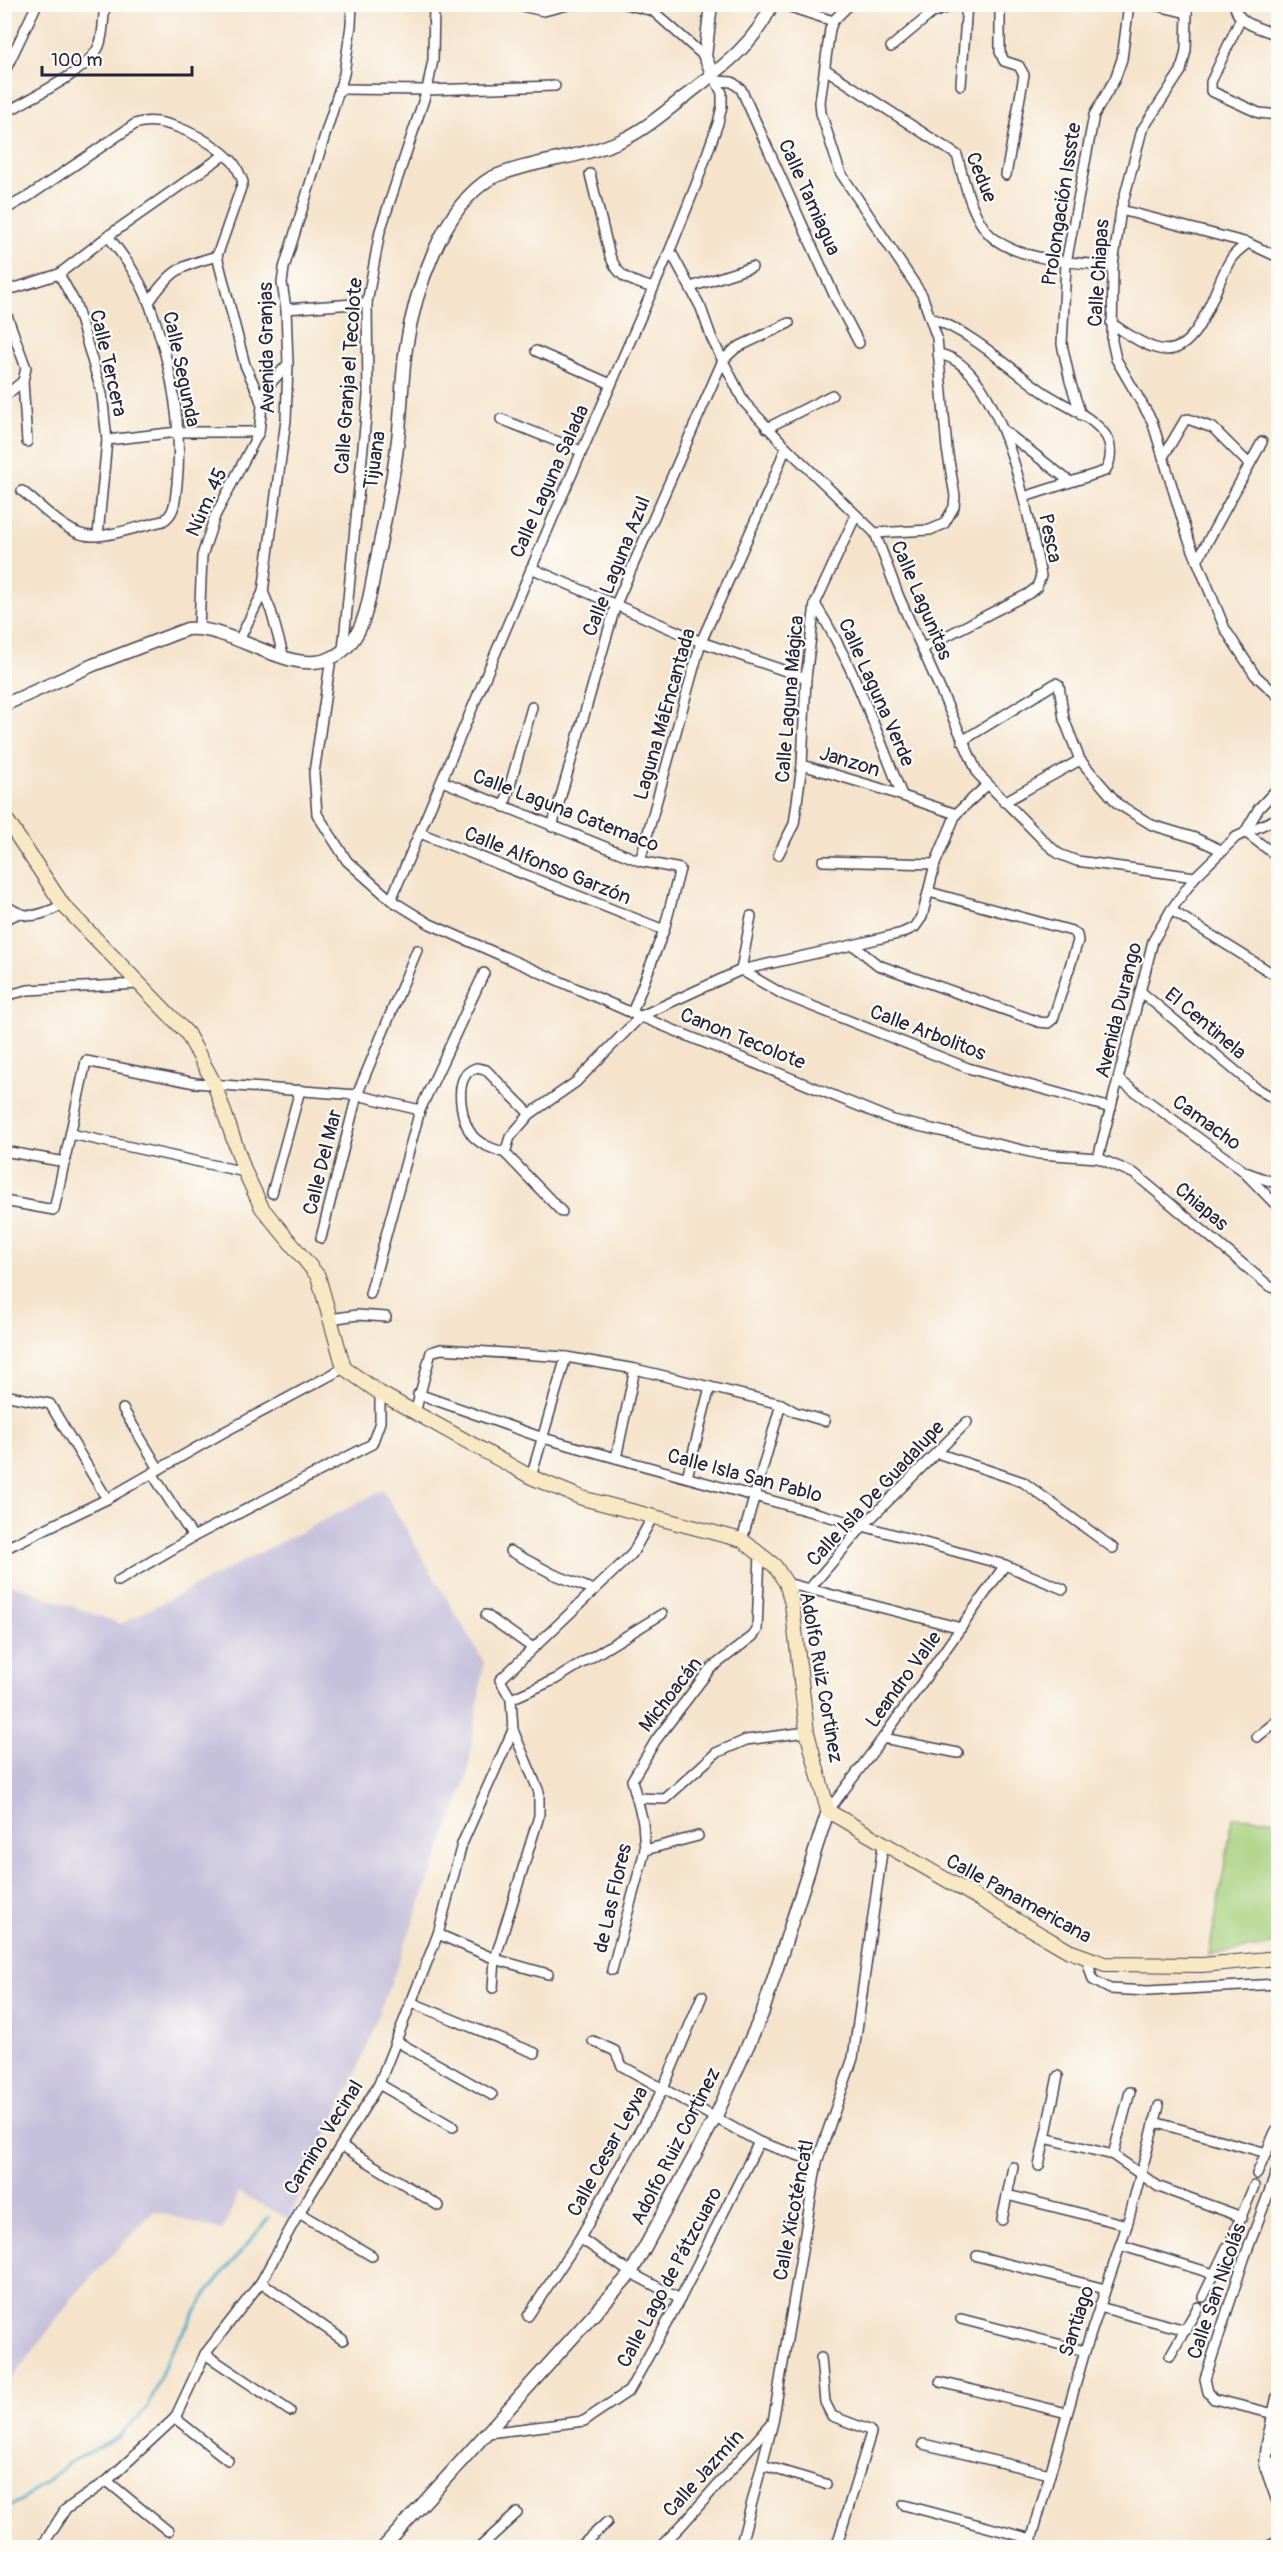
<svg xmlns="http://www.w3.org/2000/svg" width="1283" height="2552" font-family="Pangolin,sans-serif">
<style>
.industrial{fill:#c5c0db}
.green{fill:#a5cf7b;stroke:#64785b;stroke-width:1.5}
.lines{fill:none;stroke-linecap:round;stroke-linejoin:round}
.stream{stroke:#45aac5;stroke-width:3}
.minor-casing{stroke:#423f51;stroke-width:12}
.tertiary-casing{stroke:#423f51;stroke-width:15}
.secondary-casing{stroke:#423f51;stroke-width:16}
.minor{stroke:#fff;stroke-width:9}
.tertiary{stroke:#fff;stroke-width:12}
.secondary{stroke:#f8e8c3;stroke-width:14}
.labels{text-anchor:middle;stroke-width:4.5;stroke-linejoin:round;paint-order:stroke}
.street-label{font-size:20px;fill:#22223b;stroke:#fdfcf7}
</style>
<rect width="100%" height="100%" fill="#fdfcf7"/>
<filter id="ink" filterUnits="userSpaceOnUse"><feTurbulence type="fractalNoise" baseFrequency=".0167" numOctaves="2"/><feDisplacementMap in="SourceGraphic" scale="12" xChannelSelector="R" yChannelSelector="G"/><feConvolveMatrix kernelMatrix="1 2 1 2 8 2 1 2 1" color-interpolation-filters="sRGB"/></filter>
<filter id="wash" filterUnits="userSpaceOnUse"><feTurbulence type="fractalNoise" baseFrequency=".008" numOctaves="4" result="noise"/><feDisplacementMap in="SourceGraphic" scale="24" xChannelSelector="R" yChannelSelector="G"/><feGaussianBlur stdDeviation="1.35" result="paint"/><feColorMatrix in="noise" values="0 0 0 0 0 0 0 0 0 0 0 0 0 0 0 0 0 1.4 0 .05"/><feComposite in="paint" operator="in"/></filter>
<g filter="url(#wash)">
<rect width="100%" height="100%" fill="#f5e3cb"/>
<path class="industrial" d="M 383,1490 L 484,1662 L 467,1778 L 365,2052 L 289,2219 L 239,2193 L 222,2231 L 154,2211 L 74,2296 L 5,2389 L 5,1582 L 121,1624 Z"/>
<path class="green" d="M 1233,1817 L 1278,1820 L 1278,1944 L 1209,1955 Z"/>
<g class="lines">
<path class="stream" d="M 4,2510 L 25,2498 L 69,2463 L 117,2438 L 148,2407 L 169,2355 L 209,2290 L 269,2218"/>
</g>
</g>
<g filter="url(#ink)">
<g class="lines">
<defs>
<g id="minor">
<path d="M 512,4 L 544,11 L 572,4"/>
<path d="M 625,4 L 653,11 L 705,57"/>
<path d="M 781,4 L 833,21"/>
<path d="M 850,4 L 833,21 L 830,29 L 820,102 L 821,113 L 840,172 L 922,295 L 937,338 L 947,449 L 955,496 L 954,507 L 944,524 L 930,530 L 875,533"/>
<path d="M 1000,4 L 1000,52 L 1004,61 L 1019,66 L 1024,75 L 1006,175"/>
<path d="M 1150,4 L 1187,13"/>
<path d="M 1185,4 L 1187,13 L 1186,50 L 1181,71 L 1142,130 L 1121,210 L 1113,265 L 1112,341 L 1116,359 L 1152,421 L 1188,538 L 1225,629 L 1255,675 L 1278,696"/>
<path d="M 1235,4 C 1235,24 1263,29 1278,35"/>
<path d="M 1240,20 L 1211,82 L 1211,91 L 1259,113 L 1278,115"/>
<path d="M 891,47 L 932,13 L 957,4"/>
<path d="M 825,69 L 957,155 C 964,180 971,216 990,235 C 1015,260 1079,264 1113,265"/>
<path d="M 4,73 L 37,4"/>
<path d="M 717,81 L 732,82 L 741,89 L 835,297 L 859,343"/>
<path d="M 961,85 L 967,4"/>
<path d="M 340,89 L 427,90 L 555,86"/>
<path d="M 4,114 C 30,97 86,74 99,46 C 104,34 103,18 105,4"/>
<path d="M 590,174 L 610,256 C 620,280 630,280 653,288"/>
<path d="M 4,210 L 29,196 L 135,124 C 163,113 212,141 232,161 C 237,166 240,175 243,182 L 217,256 L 245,365 L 259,396 L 262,406 L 259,432 L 215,516 L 202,556 L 199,628"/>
<path d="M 1121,210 L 1248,243 L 1278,257"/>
<path d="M 670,250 L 701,308 L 712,339 L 744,402 L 786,447 L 875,533 L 899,597 L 978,774 L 1046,843 L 1059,854 L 1077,861 L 1195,877"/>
<path d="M 59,274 L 76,305 L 102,394 L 107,440 L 98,535"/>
<path d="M 691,287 L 752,267"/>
<path d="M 4,288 L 15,288 L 59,274 L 108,236 L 224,155"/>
<path d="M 149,302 C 171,270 180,266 217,256"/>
<path d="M 4,307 L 26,368 L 23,381 L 27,442"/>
<path d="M 286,309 L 367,303"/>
<path d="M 931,318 C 975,334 1005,365 1042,391 C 1062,405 1092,415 1106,436 C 1112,446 1112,461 1105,471 L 1024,497"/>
<path d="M 1111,323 C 1125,332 1142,345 1159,349 C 1200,359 1214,284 1231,259 C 1235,252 1242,248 1248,243"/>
<path d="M 536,351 L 611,384"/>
<path d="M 259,396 L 288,364"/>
<path d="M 4,397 L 23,381"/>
<path d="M 1081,415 L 1070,381 L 1062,344 L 1066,263 L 1094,115 L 1115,79 L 1122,59 L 1129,4"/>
<path d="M 501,419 L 581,451"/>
<path d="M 767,428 L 832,395"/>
<path d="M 1003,430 L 1069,481"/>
<path d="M 107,440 L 178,432 L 259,432"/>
<path d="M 1163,457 L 1185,420 L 1188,419 L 1213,428 L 1249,464"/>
<path d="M 22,491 C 39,504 63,530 84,535 C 102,540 143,525 163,521 C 176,513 175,499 177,484 C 183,424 170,360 149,303 C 140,278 124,257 108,236"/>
<path d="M 1197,561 L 1262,442"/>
<path d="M 531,568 L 701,642 L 806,678"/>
<path d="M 263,592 L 271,611 L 284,658"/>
<path d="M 815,604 C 853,663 876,731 902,795"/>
<path d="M 239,640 L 263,592 L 286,420 L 288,364 L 286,309 L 282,283 L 284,268 L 344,74 L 351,25 L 352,4"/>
<path d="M 923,648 L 1028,594 L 1037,587 L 1041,576 C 1030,523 1002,363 938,354"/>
<path d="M 343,650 L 368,396 L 367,303 L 380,231 L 427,90 L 433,60 L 434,4"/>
<path d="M 331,658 L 314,773 L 317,814 L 347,861 L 391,900 L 430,924 L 632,1013 L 893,1120 L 1039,1154 L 1098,1158 L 1135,1174 L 1269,1286 L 1278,1290"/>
<path d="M 962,741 L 1056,683 L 1059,685 L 1064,719 L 1080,760 L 1118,804 L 1152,825 L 1195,838 L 1223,851"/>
<path d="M 802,765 L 876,787 L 956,814"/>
<path d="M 442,781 L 640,861 L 680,869 L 664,930 L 632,1013"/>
<path d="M 1278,788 L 1259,808 L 1245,832 L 1278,857"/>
<path d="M 1004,802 L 1080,760"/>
<path d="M 504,807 L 532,707"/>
<path d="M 552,827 L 616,604 L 723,360 L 736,348 L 789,323"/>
<path d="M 420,833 L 664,930"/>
<path d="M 778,855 L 794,824 L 802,765 L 806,678 L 815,604 L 856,515"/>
<path d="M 640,861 L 701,642 L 769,490 L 786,447"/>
<path d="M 823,861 L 935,864"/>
<path d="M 391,900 L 554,515 L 670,250 L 696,185 L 718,123 L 722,106 L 722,93 L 713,75"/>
<path d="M 4,904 C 27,922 39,916 63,905"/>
<path d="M 1171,910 L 1278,977"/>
<path d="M 4,920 L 17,914"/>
<path d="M 853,945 L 878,965 L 1039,1022 L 1048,1023 L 1053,1019 L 1078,941 L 1077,935 L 1072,931 L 929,892"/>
<path d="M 741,970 L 784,995 L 968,1068 L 1111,1108"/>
<path d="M 741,970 L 751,916"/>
<path d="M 1140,991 L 1256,1088 L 1278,1101"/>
<path d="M 4,996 L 28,990 L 138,984"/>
<path d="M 1119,1080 L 1245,1172 L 1278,1184"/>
<path d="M 71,1134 L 245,1172"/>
<path d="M 4,1151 L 65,1162"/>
<path d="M 505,1153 C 494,1149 480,1145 472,1135 C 462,1122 456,1090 465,1076 C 467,1072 471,1070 476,1068 L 486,1070 L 530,1114"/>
<path d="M 1098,1158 L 1153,941 L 1171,910 L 1195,877 L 1236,837 L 1278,818"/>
<path d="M 1246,1174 L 1278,1207"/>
<path d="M 272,1193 L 300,1090"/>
<path d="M 4,1201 L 54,1210 L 86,1061 L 195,1083 L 357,1095 L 420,1110"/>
<path d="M 562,1212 L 505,1153 L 510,1137 L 530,1114 L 576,1082 L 641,1016 L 741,970 L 853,945 L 902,933 L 915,927 L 922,917 L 935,864 L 956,814 L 987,785"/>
<path d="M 321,1238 L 357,1095 L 417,950"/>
<path d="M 370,1294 L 420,1110 L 484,973"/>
<path d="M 330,1319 L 357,1315 L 386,1317"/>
<path d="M 418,1394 L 543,1438 L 1005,1565 L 1063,1589"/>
<path d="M 4,1395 L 50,1404 L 107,1499"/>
<path d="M 123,1409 L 159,1469"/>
<path d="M 415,1413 L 431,1352 L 441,1349 L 566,1357 L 635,1369 L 781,1404 L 795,1412 L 825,1421"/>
<path d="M 937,1453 L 1023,1482 L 1113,1548"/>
<path d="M 616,1458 L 635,1369"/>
<path d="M 152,1473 L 193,1537 L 372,1444 L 380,1422 L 380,1393"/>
<path d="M 531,1477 L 566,1357"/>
<path d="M 687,1477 L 710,1387"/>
<path d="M 742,1540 L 781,1404"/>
<path d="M 4,1549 L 107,1499 L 224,1432 L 344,1368"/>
<path d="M 510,1551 L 553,1574 L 594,1590"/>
<path d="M 118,1581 L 193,1537"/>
<path d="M 786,1583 L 961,1628"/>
<path d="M 810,1588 L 863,1526 L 967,1422"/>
<path d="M 486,1615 L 533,1648"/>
<path d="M 511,1699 L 556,1679 L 662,1614"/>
<path d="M 1257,1737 L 1278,1720"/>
<path d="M 883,1738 L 958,1753"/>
<path d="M 638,1798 L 665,1799 L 716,1753 L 746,1740 L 807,1732"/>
<path d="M 828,1811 L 883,1738 L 1005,1565"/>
<path d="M 645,1850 L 698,1836"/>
<path d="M 438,1934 L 495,1959 L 548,1974"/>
<path d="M 1086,1957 L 1093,1980 L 1110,1989 L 1148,1991 L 1278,1984"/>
<path d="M 612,1970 L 645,1850 L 643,1822 L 632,1780 L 656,1740 L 710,1669 L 753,1636 L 757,1630 L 760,1553"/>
<path d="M 493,1988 L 495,1959 L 539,1816 L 539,1792 L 513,1730"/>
<path d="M 410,2002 L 535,2053"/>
<path d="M 396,2041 L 492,2095"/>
<path d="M 593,2041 L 615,2051 L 622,2066 L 759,2142 L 817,2162"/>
<path d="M 379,2084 L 453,2127"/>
<path d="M 1154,2122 L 1267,2153"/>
<path d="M 1045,2138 L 1113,2155 L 1159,2187 L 1242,2217"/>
<path d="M 342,2146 L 439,2206"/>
<path d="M 1113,2155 L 1130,2092"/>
<path d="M 1039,2166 L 1058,2076"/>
<path d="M 1257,2174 L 1275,2132"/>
<path d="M 1007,2195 L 1127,2225"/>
<path d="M 299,2213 L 372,2256"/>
<path d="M 1002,2220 L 1013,2167"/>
<path d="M 580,2238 L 631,2273 L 680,2299"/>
<path d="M 1232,2238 L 1254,2186"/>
<path d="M 1120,2245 L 1214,2274"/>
<path d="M 977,2256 L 1105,2289"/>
<path d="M 261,2282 L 343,2340"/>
<path d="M 1203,2297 L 1227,2247"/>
<path d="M 1099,2307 L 1186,2330"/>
<path d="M 528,2316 L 580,2238 L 663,2089 L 702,1996"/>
<path d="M 961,2319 L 1085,2351"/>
<path d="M 205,2354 L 290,2411"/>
<path d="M 1170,2356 L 1198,2307"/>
<path d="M 821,2358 L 825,2402 L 832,2416 L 869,2430 L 871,2433 L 836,2548"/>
<path d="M 940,2382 L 1067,2413"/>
<path d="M 1274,2414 L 1214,2399 L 1208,2392 L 1205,2379 L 1244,2259 L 1278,2168"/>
<path d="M 175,2418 L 228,2460"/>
<path d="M 488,2433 L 584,2421 L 629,2391 L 680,2299 L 759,2142"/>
<path d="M 923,2444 L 1050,2474"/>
<path d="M 762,2465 L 826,2484"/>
<path d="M 1266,2466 L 1278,2461"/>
<path d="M 107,2481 L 168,2531"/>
<path d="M 904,2505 L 1032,2539"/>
<path d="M 41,2548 L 65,2510 L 107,2481 L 175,2418 L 205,2354 L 261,2282 L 299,2213 L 379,2084 L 438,1934 L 462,1844 L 513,1730 L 511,1699 L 500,1680 L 632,1554 L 652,1518"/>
<path d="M 479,2548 L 517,2513"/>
<path d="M 579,2548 L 607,2522"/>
<path d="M 659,2548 L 681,2526 L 772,2423"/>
<path d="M 740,2548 L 773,2422 L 817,2162 L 853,2058 L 883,1845"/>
<path d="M 1029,2548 L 1085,2351 L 1127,2225 L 1159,2106"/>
</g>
<g id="tertiary">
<path d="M 711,4 L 705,57 L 713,75"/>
<path d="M 4,705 L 93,665 L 187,629 C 233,625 288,677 331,658 C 365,643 369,599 375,568 C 383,528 392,488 397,447 C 402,414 401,381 406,348 C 414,294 442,207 491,178 C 532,160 579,159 620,141 C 645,130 666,111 688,94 C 720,69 756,43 772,4"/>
<path d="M 1278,2398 L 1268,2443 L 1266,2466 L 1278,2500"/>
<path d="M 383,2548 L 631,2273 L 716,2116 L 762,2014 L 828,1811"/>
<path d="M 1268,2548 L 1278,2543"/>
</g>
<path id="secondary" d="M 4,816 L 63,905 L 187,1033 L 214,1083 L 245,1172 L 262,1208 L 318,1276 L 344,1368 L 380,1393 L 531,1477 L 582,1498 L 742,1540 L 775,1566 L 786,1583 L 792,1604 L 807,1732 L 828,1811 L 1069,1951 L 1105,1964 L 1202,1965 L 1278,1958"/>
</defs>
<use href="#minor" class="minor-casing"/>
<use href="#tertiary" class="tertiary-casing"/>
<use href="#secondary" class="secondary-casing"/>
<use href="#minor" class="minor"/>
<use href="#tertiary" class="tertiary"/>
<use href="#secondary" class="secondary"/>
</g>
</g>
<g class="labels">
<g class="street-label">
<text transform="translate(982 177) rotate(68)" y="7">Cedue</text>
<text transform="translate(810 197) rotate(66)" y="7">Calle Tamiagua</text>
<text transform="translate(1061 204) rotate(-81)" y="7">Prolongación Issste</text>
<text transform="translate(1098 273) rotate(-86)" y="7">Calle Chiapas</text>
<text transform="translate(266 348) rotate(-91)" y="7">Avenida Granjas</text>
<text transform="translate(109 363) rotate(77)" y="7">Calle Tercera</text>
<text transform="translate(182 369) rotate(78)" y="7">Calle Segunda</text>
<text transform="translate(348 376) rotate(-86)" y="7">Calle Granja el Tecolote</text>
<text transform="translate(374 460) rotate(-82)" y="7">Tijuana</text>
<text transform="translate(549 481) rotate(-66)" y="7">Calle Laguna Salada</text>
<text transform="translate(206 502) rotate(-66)" y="7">Núm. 45</text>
<text transform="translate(1051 538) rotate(78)" y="7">Pesca</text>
<text transform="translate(616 566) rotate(-68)" y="7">Calle Laguna Azul</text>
<text transform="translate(922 600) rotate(67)" y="7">Calle Lagunitas</text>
<text transform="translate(877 692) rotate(66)" y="7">Calle Laguna Verde</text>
<text transform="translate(789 699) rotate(-85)" y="7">Calle Laguna Mágica</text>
<text transform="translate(664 714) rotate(-74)" y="7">Laguna MáEncantada</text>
<text transform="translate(850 761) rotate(17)" y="7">Janzon</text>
<text transform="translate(566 810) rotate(21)" y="7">Calle Laguna Catemaco</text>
<text transform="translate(548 865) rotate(22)" y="7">Calle Alfonso Garzón</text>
<text transform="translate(1118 1010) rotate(-76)" y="7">Avenida Durango</text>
<text transform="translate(1206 1023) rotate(40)" y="7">El Centinela</text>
<text transform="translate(928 1032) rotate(21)" y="7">Calle Arbolitos</text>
<text transform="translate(743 1038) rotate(22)" y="7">Canon Tecolote</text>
<text transform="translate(1207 1122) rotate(36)" y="7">Camacho</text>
<text transform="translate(322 1162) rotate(-76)" y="7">Calle Del Mar</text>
<text transform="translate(1202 1206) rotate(40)" y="7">Chiapas</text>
<text transform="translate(745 1475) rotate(15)" y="7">Calle Isla San Pablo</text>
<text transform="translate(875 1493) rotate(-47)" y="7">Calle Isla De Guadalupe</text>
<text transform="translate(822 1677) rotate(80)" y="7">Adolfo Ruiz Cortinez</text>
<text transform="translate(903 1679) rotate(-54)" y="7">Leandro Valle</text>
<text transform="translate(670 1694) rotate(-52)" y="7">Michoacán</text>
<text transform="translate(612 1898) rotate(-77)" y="7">de Las Flores</text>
<text transform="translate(1019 1898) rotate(29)" y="7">Calle Panamericana</text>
<text transform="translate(323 2137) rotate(-58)" y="7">Camino Vecinal</text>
<text transform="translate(675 2146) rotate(-63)" y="7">Adolfo Ruiz Cortinez</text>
<text transform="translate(607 2151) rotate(-61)" y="7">Calle Cesar Leyva</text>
<text transform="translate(793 2210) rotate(-79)" y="7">Calle Xicoténcatl</text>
<text transform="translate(669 2277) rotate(-62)" y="7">Calle Lago de Pátzcuaro</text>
<text transform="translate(1216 2291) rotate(-71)" y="7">Calle San Nicolás</text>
<text transform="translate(1076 2321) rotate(-72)" y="7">Santiago</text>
<text transform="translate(703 2473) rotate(-48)" y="7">Calle Jazmín</text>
</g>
</g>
<rect width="1283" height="2552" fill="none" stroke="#fdfcf7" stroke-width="24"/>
<path d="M42 66v9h150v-9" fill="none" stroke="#22223b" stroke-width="3"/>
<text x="51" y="66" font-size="18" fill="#22223b" stroke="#fdfcf7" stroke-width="4.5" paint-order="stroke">100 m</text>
</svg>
